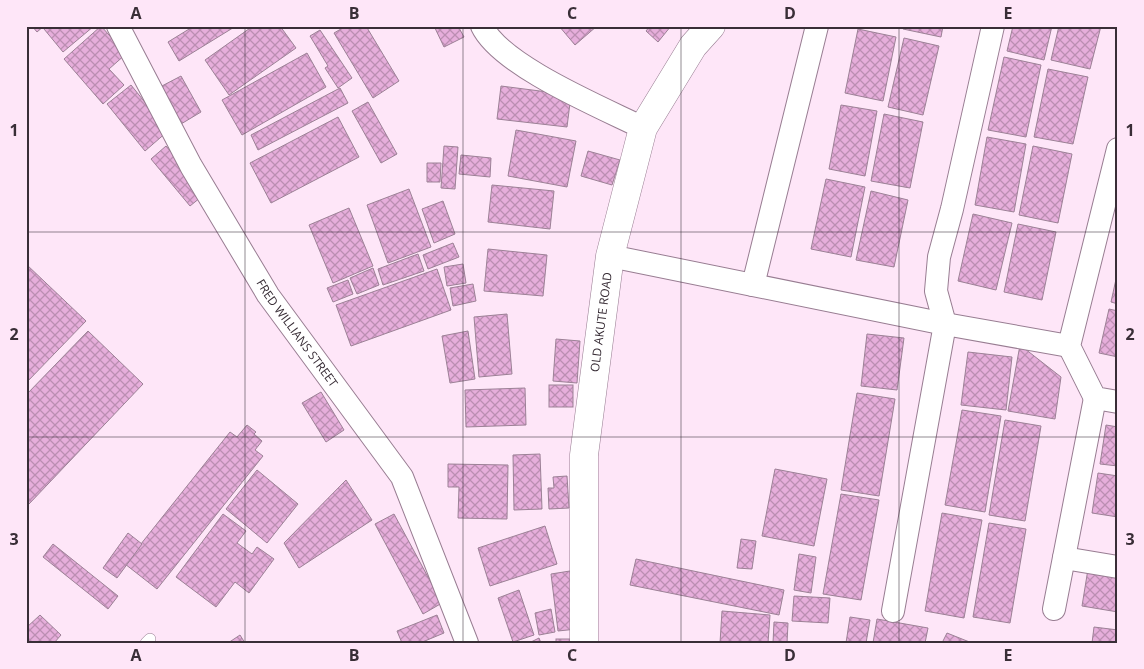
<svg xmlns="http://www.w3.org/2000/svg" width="1144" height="669" font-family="'Open Sans',sans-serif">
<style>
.building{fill:url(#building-cross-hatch);stroke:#9c8196}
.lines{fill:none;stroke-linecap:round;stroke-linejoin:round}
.lane-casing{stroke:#987d92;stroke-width:12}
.street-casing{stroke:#987d92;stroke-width:24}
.secondary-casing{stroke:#987d92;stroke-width:29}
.lane{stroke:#fff;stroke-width:11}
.street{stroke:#fff;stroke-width:22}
.secondary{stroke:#fff;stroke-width:28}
.grid{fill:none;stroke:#392e37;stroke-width:1;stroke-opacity:0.55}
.labels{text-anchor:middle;stroke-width:4;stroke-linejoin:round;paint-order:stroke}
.street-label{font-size:12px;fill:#392e37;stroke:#fee6f8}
.neatline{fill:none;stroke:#392e37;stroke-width:2}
.grid-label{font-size:16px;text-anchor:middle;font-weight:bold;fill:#392e37}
</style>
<defs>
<pattern id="building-cross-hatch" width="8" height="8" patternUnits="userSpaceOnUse" patternTransform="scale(1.25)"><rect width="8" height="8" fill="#e6aedb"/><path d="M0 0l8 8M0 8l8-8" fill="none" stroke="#bb8eb2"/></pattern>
</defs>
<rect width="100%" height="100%" fill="#fee6f8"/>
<g class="building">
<path d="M 32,26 L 44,26 L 37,32 Z"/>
<path d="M 47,26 L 94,26 L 63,52 L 44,29 Z"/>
<path d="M 101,26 L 126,54 L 109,69 L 124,85 L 103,104 L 64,59 Z"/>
<path d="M 194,26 L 236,26 L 179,61 L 168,42 Z"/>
<path d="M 253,26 L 280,26 L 296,48 L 229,95 L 205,60 Z"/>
<path d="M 346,26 L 366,26 L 399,81 L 373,98 L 334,33 Z"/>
<path d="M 434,26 L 458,26 L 464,37 L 444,47 Z"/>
<path d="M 559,26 L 597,26 L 575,45 Z"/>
<path d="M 650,26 L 671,26 L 658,42 L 646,31 Z"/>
<path d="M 903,26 L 943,26 L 941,37 L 903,29 Z"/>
<path d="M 1013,26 L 1052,26 L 1044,60 L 1007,51 Z"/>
<path d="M 1059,26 L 1101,26 L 1090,69 L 1051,60 Z"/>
<path d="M 858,29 L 896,37 L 883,101 L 845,93 Z"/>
<path d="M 320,30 L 352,78 L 338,88 L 325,68 L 328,66 L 310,36 Z"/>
<path d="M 904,38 L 939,46 L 923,115 L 888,107 Z"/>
<path d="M 307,53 L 326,87 L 242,135 L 222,100 Z"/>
<path d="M 1004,57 L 1041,65 L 1026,137 L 988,130 Z"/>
<path d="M 1048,69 L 1088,77 L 1073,144 L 1034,137 Z"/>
<path d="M 181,76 L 201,112 L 181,124 L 160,87 Z"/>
<path d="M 131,85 L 168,131 L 145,151 L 107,104 Z"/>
<path d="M 501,86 L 571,95 L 567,127 L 497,119 Z"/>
<path d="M 340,88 L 348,103 L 258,150 L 251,135 Z"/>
<path d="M 368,102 L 397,154 L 381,163 L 352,111 Z"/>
<path d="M 841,105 L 877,111 L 865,176 L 829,169 Z"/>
<path d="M 884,114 L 923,122 L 910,188 L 871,181 Z"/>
<path d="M 338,117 L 359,157 L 271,203 L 250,163 Z"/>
<path d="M 516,130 L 576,141 L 567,187 L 508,176 Z"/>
<path d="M 987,137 L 1026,144 L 1014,212 L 975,205 Z"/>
<path d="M 166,146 L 206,193 L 190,206 L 151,159 Z"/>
<path d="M 444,146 L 458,147 L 455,189 L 441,188 Z"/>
<path d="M 1033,146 L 1072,154 L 1058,223 L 1019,215 Z"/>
<path d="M 588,151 L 620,160 L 612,185 L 581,176 Z"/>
<path d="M 461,155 L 491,158 L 490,177 L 459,174 Z"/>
<path d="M 427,163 L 441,163 L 440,182 L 427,182 Z"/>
<path d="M 826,179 L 865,187 L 851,257 L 811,249 Z"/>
<path d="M 492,185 L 554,191 L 550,229 L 488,222 Z"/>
<path d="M 409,189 L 431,247 L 388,263 L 367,205 Z"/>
<path d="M 871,191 L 908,200 L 894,267 L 856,260 Z"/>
<path d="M 443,201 L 455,234 L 434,243 L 422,209 Z"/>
<path d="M 349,208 L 373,266 L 333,283 L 309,225 Z"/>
<path d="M 973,214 L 1012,223 L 996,290 L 958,281 Z"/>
<path d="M 1018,224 L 1056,232 L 1042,300 L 1004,292 Z"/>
<path d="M 453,243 L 459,257 L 428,269 L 423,255 Z"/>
<path d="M 488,249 L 547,255 L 543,296 L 484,291 Z"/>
<path d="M 418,254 L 424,271 L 383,285 L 378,269 Z"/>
<path d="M 26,264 L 86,321 L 26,383 Z"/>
<path d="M 463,264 L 466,283 L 447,286 L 444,267 Z"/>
<path d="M 373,268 L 379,285 L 357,294 L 350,278 Z"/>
<path d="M 437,269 L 451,310 L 351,346 L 336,305 Z"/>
<path d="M 1118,270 L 1118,304 L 1111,302 Z"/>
<path d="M 348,280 L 353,294 L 333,302 L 327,288 Z"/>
<path d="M 473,284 L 476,301 L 453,306 L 450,288 Z"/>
<path d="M 1109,309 L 1118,311 L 1118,357 L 1099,353 Z"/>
<path d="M 507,314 L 512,374 L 479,377 L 474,317 Z"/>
<path d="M 88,331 L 143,384 L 29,504 L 26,502 L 26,395 Z"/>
<path d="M 468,331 L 475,379 L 450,383 L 442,336 Z"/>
<path d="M 867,334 L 904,338 L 897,390 L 861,386 Z"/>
<path d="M 556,339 L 580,341 L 577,383 L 553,381 Z"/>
<path d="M 1020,345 L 1061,377 L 1055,419 L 1008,411 Z"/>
<path d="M 968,352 L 1012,357 L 1006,410 L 961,405 Z"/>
<rect x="549" y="385" width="24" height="22"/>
<path d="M 525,388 L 526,425 L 466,427 L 465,390 Z"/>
<path d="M 321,392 L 344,430 L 326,442 L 302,403 Z"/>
<path d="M 857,393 L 895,399 L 879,496 L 841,490 Z"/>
<path d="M 962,410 L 1001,416 L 985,512 L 945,505 Z"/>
<path d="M 1005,420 L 1041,426 L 1025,521 L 989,515 Z"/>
<path d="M 247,425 L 256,432 L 254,434 L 262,441 L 255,450 L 263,456 L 157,589 L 125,564 L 230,432 L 237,437 Z"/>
<path d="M 1106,425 L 1118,427 L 1118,466 L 1100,464 Z"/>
<path d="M 540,454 L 542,509 L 514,510 L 513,455 Z"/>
<path d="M 448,464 L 508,465 L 507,519 L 458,518 L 459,487 L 448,487 Z"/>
<path d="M 775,469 L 827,479 L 814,546 L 762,536 Z"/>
<path d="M 257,470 L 298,504 L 267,543 L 226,509 Z"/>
<path d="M 1098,473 L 1118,476 L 1118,517 L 1092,513 Z"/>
<path d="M 567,476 L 569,508 L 549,509 L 548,488 L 554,488 L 553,477 Z"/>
<path d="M 346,480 L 372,520 L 299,568 L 284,543 Z"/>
<path d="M 841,494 L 879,500 L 861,600 L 823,594 Z"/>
<path d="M 942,513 L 982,520 L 964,618 L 925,611 Z"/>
<path d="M 223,514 L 246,531 L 237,543 L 252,554 L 257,547 L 274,559 L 249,593 L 235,582 L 216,607 L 176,577 Z"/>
<path d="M 394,514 L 442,603 L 423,614 L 375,524 Z"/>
<path d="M 989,523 L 1026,529 L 1010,623 L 973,617 Z"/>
<path d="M 545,526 L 557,564 L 490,586 L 478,548 Z"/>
<path d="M 128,533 L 142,544 L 117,578 L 103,568 Z"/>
<path d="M 741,539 L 756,541 L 752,569 L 737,568 Z"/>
<path d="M 53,544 L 118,596 L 108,609 L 43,557 Z"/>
<path d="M 799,554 L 816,557 L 811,593 L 794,590 Z"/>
<path d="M 636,559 L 784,590 L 779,615 L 630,585 Z"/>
<path d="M 1088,569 L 1118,575 L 1118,612 L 1082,606 Z"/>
<path d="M 570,571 L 577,629 L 558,631 L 551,574 Z"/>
<path d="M 519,590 L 534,635 L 513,642 L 498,598 Z"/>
<path d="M 794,596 L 830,598 L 828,623 L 792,621 Z"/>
<path d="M 551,609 L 555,632 L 539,635 L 535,613 Z"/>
<path d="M 722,611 L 770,615 L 768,643 L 720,643 Z"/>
<path d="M 40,615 L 61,635 L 54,643 L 26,643 L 26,628 Z"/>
<path d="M 437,615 L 444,633 L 420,643 L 402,643 L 397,631 Z"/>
<path d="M 850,617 L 870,620 L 866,643 L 846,643 Z"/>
<path d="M 877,619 L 928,628 L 925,643 L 873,643 Z"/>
<path d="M 774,622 L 788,623 L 787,643 L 773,643 Z"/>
<path d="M 1094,627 L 1118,630 L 1118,643 L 1092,643 Z"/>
<path d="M 947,633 L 972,643 L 942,643 Z"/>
<path d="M 240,635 L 245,643 L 228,643 Z"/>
<path d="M 539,638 L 541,643 L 529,643 Z"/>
<rect x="556" y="639" width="17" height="4"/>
</g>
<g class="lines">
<defs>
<path id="lane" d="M 146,643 L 150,639"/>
<g id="street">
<path id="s1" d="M 118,26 L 191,166 L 268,295 L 402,477 L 467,643"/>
<path d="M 482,26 C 501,66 603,108 643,128"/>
<path d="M 1118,149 L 1069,346 L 1095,398 L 1118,402"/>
<path d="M 610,256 L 945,324 L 1069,346"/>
<path d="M 753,285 L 817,26"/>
<path d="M 1064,558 L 1118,567"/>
<path d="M 1054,609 L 1095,398"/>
<path d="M 893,611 L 945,324 L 936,291 L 939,257 L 952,209 L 993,26"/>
</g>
<g id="secondary">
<path id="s2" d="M 584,643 L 584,455 L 610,256 L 643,128 L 693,46 L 711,26"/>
</g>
</defs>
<use href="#lane" class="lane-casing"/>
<use href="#street" class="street-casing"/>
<use href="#secondary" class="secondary-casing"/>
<use href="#lane" class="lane"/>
<use href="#street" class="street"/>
<use href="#secondary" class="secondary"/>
</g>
<path class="grid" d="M 245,26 L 245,643M 463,26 L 463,643M 681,26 L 681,643M 899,26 L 899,643M 26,232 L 1118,232M 26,437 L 1118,437"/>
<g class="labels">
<g class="street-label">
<text dy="4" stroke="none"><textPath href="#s2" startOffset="322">OLD AKUTE ROAD</textPath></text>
<text dy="4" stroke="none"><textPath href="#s1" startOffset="356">FRED WILLIANS STREET</textPath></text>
</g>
</g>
<rect width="1144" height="669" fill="none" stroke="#fee6f8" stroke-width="55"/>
<rect x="28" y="28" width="1088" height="614" class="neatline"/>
<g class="grid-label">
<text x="136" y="19">A</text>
<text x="354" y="19">B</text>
<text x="572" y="19">C</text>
<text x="790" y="19">D</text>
<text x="1008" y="19">E</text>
<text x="14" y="136">1</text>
<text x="1130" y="136">1</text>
<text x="14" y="340">2</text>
<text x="1130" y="340">2</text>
<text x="14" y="545">3</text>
<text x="1130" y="545">3</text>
<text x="136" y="661">A</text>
<text x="354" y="661">B</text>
<text x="572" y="661">C</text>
<text x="790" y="661">D</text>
<text x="1008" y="661">E</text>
</g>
</svg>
